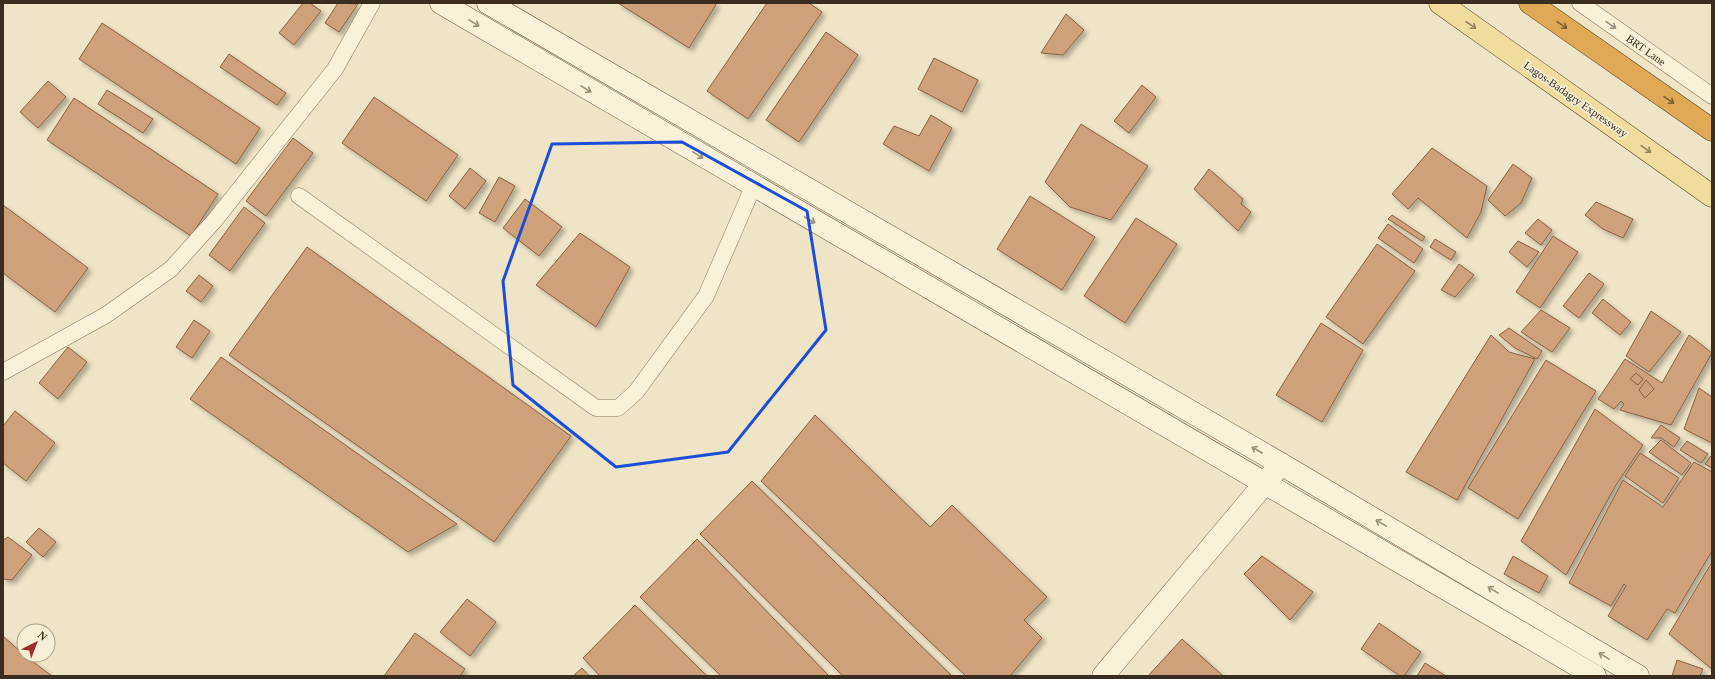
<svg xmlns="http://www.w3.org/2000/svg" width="1715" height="679" font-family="'Times New Roman',serif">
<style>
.building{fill:#cea17a;stroke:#8a6140;filter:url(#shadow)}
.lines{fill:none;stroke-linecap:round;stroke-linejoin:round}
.service-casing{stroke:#8a765b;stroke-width:17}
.minor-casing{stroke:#8a765b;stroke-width:23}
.secondary-casing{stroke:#6c573e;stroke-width:23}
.primary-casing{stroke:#58442f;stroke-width:23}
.motorway-casing{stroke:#58442f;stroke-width:23}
.service{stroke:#f9f1d8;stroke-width:16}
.minor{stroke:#f9f1d8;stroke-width:22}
.secondary{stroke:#f9f1d8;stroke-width:22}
.primary{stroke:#f2dc9d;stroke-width:22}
.motorway{stroke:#dfa955;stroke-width:22}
.oneway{stroke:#9a8f7c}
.oneway2{stroke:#96845e}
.oneway3{stroke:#7c5f35}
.marked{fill:none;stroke:#1d4ed8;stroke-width:3;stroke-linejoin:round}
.labels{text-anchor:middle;stroke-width:3.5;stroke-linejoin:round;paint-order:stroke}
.street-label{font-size:11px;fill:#3a2d1f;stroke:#f6eed5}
</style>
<defs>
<filter id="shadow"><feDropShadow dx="3.5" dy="3.5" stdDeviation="2" flood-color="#0004"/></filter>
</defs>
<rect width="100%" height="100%" fill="#efe4c5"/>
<g class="building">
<path d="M 303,3 L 310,3 L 321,11 L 294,45 L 279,33 Z"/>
<path d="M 338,3 L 358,4 L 339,32 L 325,23 Z"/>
<path d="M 618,3 L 717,3 L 689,48 Z"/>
<path d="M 767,3 L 809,3 L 822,12 L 748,119 L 707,91 Z"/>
<path d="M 1066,14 L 1084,30 L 1063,55 L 1041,53 Z"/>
<path d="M 102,23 L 260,128 L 236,164 L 79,59 Z"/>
<path d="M 826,32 L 858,55 L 799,142 L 766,120 Z"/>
<path d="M 229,54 L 286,93 L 277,105 L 220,67 Z"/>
<path d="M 934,58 L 978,80 L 962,112 L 918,89 Z"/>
<path d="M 48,81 L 66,97 L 38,128 L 20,112 Z"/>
<path d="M 1142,85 L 1156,97 L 1129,133 L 1114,121 Z"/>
<path d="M 107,90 L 153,119 L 143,133 L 98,104 Z"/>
<path d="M 374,97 L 458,155 L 426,201 L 342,143 Z"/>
<path d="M 74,98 L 218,194 L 191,236 L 47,140 Z"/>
<path d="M 931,115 L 952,128 L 929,171 L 883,144 L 894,126 L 919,136 Z"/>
<path d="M 1081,124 L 1148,166 L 1111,220 L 1070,207 L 1045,182 Z"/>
<path d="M 293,138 L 313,153 L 266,216 L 246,201 Z"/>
<path d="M 1432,148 L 1487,186 L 1481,212 L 1467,238 L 1418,198 L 1408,209 L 1392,194 Z"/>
<path d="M 1513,164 L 1532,178 L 1521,203 L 1505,216 L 1488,200 Z"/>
<path d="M 470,168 L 486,181 L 465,209 L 449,196 Z"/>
<path d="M 1209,169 L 1243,199 L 1241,204 L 1251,212 L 1238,231 L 1194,189 Z"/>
<path d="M 499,177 L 515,186 L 495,222 L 479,213 Z"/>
<path d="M 1030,196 L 1095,237 L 1062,290 L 997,249 Z"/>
<path d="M 525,199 L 562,227 L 539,256 L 503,228 Z"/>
<path d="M 1596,202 L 1633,219 L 1623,238 L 1603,229 L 1585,215 Z"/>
<path d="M 3,205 L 88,268 L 55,312 L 3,273 Z"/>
<path d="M 244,207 L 265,223 L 230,271 L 209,255 Z"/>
<path d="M 1392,215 L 1425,237 L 1422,241 L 1388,219 Z"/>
<path d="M 1136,218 L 1177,244 L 1125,323 L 1084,296 Z"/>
<path d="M 1538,219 L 1552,230 L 1541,245 L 1525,233 Z"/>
<path d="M 1388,224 L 1423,249 L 1414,263 L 1378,238 Z"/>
<path d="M 580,233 L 630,267 L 596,327 L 536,285 Z"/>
<path d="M 1553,236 L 1578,252 L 1540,308 L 1516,292 Z"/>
<path d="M 1435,239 L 1456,252 L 1451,260 L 1430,247 Z"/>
<path d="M 1518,241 L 1539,252 L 1527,267 L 1509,252 Z"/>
<path d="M 1377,244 L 1415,271 L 1363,344 L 1326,317 Z"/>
<path d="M 307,247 L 571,436 L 494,542 L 229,355 Z"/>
<path d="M 1459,264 L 1474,275 L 1455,297 L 1441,290 Z"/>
<path d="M 1589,273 L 1604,284 L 1579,318 L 1563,306 Z"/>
<path d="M 199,275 L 213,286 L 201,302 L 186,291 Z"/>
<path d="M 1603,299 L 1631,322 L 1620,335 L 1592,313 Z"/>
<path d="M 1541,310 L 1570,328 L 1552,352 L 1521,332 Z"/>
<path d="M 1651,311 L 1681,332 L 1649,372 L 1626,356 Z"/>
<path d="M 194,320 L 210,331 L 192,358 L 176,347 Z"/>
<path d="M 1321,323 L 1363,350 L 1322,422 L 1276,395 Z"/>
<path d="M 1509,328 L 1542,351 L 1537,359 L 1515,348 L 1499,335 Z"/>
<path d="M 1491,335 L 1509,352 L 1535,359 L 1457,500 L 1406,472 Z"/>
<path d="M 1689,335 L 1712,353 L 1671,425 L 1620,410 L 1624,404 L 1621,401 L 1614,409 L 1598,399 L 1625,359 L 1662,383 Z"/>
<path d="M 68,347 L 87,362 L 58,399 L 39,383 Z"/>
<path d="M 221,357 L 457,524 L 408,552 L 190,399 Z"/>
<path d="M 1546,360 L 1596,391 L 1518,519 L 1468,488 Z"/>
<path d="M 1636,373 L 1643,379 L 1638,385 L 1630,379 Z"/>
<path d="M 1646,380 L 1654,389 L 1645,398 L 1639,390 Z"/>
<path d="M 1699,388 L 1712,397 L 1712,443 L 1684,429 Z"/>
<path d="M 1595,409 L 1643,445 L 1616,485 L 1566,575 L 1521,541 Z"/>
<path d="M 15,411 L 55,443 L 26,481 L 3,463 L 3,426 Z"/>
<path d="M 815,415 L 930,527 L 952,505 L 1047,597 L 1024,620 L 1042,638 L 1010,676 L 966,676 L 761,481 Z"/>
<path d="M 1661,425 L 1680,438 L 1674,447 L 1661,438 L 1651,438 Z"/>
<path d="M 1661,440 L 1691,463 L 1682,475 L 1649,452 Z"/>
<path d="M 1687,441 L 1708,454 L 1701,463 L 1680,450 Z"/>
<path d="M 1640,453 L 1679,478 L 1663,503 L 1625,476 Z"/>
<path d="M 1711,456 L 1712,457 L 1712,468 L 1705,464 Z"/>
<path d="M 1694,462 L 1712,472 L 1712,551 L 1675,613 L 1667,609 L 1647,640 L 1608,616 L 1626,586 L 1624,584 L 1611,606 L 1569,583 L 1623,480 L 1663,507 Z"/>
<path d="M 752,481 L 952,676 L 843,676 L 700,534 Z"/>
<path d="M 39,528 L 56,542 L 43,557 L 26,542 Z"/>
<path d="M 8,537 L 32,555 L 12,580 L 3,579 L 3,540 Z"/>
<path d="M 697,539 L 829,676 L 721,676 L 640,597 Z"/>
<path d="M 1262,556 L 1313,592 L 1290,620 L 1244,574 Z"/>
<path d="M 1513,556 L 1548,576 L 1539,593 L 1504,574 Z"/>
<path d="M 1712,562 L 1712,669 L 1669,634 Z"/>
<path d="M 467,599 L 496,622 L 470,656 L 440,632 Z"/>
<path d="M 635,605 L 707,676 L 600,676 L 583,658 Z"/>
<path d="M 1379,623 L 1421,652 L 1404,676 L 1400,676 L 1361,649 Z"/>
<path d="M 415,633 L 465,669 L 460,676 L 384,676 Z"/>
<path d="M 3,636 L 24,655 L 52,676 L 3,676 Z"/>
<path d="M 1182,639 L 1222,675 L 1221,676 L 1148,676 Z"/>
<path d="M 1677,660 L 1703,669 L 1700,676 L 1672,676 Z"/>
<path d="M 1425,663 L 1446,676 L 1417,676 Z"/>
<path d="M 582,668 L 589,676 L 573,676 Z"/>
</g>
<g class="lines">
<defs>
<g id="service">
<path d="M 1580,3 L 1712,96"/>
<path d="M 299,196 L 596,408 L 618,408 L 636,392 L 706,296 L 753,187"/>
<path d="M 3,372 L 106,315 L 171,269 L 215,220 L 335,69 L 372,3"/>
</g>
<path id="minor" d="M 1103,676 L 1281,464"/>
<g id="secondary">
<path d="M 441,3 C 824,229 1211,450 1595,676"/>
<path d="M 488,3 L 1281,464 L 1638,676"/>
</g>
<path id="primary" d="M 1440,3 L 1712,196"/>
<path id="motorway" d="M 1530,3 L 1712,130"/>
</defs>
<use href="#service" class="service-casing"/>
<use href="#minor" class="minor-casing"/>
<use href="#secondary" class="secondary-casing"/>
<use href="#primary" class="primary-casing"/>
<use href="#motorway" class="motorway-casing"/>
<use href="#service" class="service"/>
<use href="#minor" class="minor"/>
<use href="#secondary" class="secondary"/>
<use href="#primary" class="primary"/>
<use href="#motorway" class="motorway"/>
</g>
<defs><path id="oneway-shaft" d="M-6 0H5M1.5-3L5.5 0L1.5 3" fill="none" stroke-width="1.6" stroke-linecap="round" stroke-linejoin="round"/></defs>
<g class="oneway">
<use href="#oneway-shaft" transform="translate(474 23) rotate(31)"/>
<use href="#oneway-shaft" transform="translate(1611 25) rotate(35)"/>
<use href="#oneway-shaft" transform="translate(586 89) rotate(31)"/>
<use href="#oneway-shaft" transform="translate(698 155) rotate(31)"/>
<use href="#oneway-shaft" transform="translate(810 220) rotate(30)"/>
<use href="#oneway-shaft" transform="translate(1257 450) rotate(-150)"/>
<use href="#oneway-shaft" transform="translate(1381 523) rotate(-149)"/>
<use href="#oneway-shaft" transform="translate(1493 590) rotate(-149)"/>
<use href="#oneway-shaft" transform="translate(1604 656) rotate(-149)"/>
</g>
<g class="oneway2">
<use href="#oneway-shaft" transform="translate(1471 25) rotate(35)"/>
<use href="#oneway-shaft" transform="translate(1646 149) rotate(35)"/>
</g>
<g class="oneway3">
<use href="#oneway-shaft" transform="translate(1562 25) rotate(35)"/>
<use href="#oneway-shaft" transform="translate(1669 100) rotate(35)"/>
</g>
<path class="marked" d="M 682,142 L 807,211 L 826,330 L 728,452 L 616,467 L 513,385 L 503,281 L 552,144 Z"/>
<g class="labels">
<g class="street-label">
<text transform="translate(1646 50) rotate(35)" y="4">BRT Lane</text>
<text transform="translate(1576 99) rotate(35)" y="4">Lagos-Badagry Expressway</text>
</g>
</g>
<rect width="1715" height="679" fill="none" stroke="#3a2d1f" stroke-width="8"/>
<g transform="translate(36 643) rotate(42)"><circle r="19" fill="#f6eed5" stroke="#aba18c"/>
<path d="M0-3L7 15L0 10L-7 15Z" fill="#9a2e2a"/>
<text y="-6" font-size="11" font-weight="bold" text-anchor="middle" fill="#3a2d1f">N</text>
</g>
</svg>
